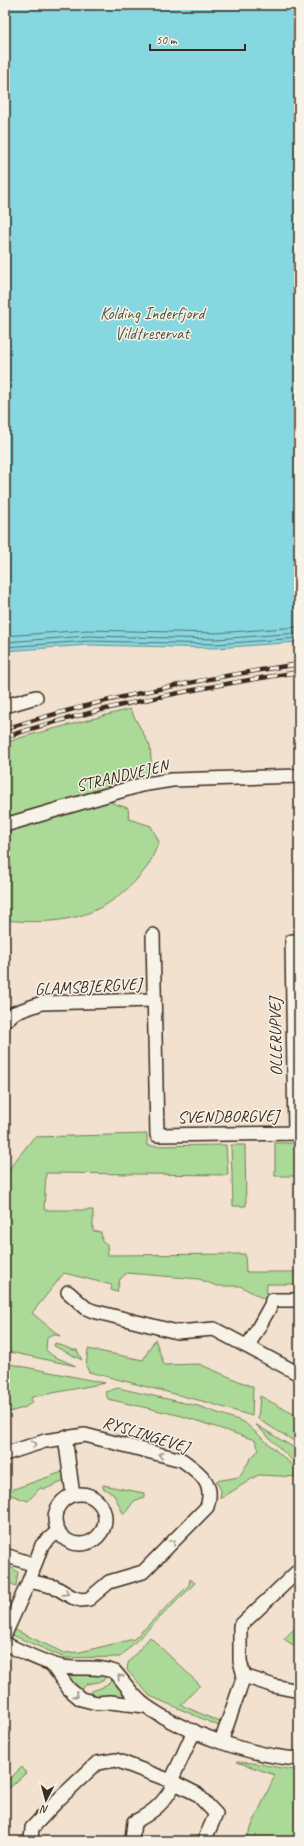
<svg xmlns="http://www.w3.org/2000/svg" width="304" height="1846" font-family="Caveat,sans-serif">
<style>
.green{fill:#abd998;stroke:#73825b}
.water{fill:#86d7e0;stroke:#689292}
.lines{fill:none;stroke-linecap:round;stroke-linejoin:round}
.shore{stroke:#596f6c;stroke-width:1}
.minor-casing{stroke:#3b2a1e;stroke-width:16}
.minor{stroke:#f7f3e8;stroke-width:13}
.rail-casing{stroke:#3b2a1e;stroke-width:4.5}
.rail{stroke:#f7f3e8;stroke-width:3;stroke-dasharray:9;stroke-linecap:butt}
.oneway{stroke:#998e83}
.labels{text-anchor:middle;stroke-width:3;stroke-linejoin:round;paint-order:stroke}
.park-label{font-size:17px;fill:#57563c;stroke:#f7f3e8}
.street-label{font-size:17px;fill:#3b2a1e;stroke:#f7f3e8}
</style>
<rect width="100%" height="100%" fill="#f1e1ce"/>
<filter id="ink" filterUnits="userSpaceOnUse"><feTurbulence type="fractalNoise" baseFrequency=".025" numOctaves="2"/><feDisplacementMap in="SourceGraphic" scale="8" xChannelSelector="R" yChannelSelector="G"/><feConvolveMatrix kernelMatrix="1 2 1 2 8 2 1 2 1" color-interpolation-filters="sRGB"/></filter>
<g filter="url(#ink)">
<g class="green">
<path d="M 130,709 L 150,746 L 152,772 L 107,784 L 112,803 L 128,808 L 129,819 L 151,826 L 159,842 C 155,850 152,860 147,867 C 109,917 64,926 5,920 L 5,743 L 26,736 Z"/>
<path d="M 147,1134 L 147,1146 L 226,1145 L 228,1175 L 46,1173 L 44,1210 L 93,1210 L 93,1231 L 101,1232 L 102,1242 L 107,1244 L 108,1255 L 245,1254 L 246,1272 L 299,1272 L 299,1284 L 267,1284 L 266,1300 L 240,1286 L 217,1286 L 199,1279 L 127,1273 L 120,1279 L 117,1292 L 111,1290 L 112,1285 L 64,1273 L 32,1313 L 60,1336 L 53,1334 L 47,1337 L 46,1350 L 53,1356 L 76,1366 L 5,1351 L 5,1174 L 34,1137 Z"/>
<rect x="275" y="1143" width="24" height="33"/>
<path d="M 231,1145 L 245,1145 L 246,1206 L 233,1206 Z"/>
<path d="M 155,1339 L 164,1365 L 199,1364 L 253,1387 L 252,1416 L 202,1401 L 89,1372 L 86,1366 L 88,1349 L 143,1360 Z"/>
<path d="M 55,1343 L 73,1350 L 77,1350 L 82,1360 L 54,1346 Z"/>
<path d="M 5,1363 L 105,1383 L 32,1397 L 31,1399 L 33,1402 L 24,1408 L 5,1413 Z"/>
<path d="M 118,1388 L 198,1406 L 244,1422 L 299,1471 L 299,1477 L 258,1475 L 220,1499 L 221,1490 L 216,1481 L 239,1477 L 251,1458 L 259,1450 L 255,1440 L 182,1416 L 108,1399 L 105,1392 Z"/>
<path d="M 260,1396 L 299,1417 L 299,1444 L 258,1419 Z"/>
<path d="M 255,1424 L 299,1451 L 299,1467 Z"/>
<path d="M 65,1471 L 67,1480 L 45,1489 L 40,1488 L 28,1501 L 5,1493 L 5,1489 L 11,1490 Z"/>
<path d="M 103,1485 L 144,1493 L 144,1497 L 134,1501 L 126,1512 L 123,1513 L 114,1495 L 103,1488 Z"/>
<path d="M 5,1563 L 18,1572 L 16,1586 L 5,1581 Z"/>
<path d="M 190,1579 L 195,1583 L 120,1657 L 65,1658 L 10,1634 L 13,1629 L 64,1653 L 80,1652 L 134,1639 L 189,1585 Z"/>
<path d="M 299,1624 L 299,1649 L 284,1639 Z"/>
<path d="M 150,1637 L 200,1685 L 181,1705 L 220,1722 L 219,1726 L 150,1696 L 127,1670 L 128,1663 Z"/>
<path d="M 65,1673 L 107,1674 L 103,1681 L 87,1684 L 78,1693 Z"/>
<path d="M 114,1678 L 128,1698 L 86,1697 L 92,1691 L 106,1686 Z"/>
<path d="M 237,1762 C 258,1762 278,1769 299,1770 L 299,1841 L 245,1841 L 275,1775 Z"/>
<path d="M 22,1767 L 26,1773 L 5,1792 L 5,1783 Z"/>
</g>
<path class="water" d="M 5,5 L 299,5 L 299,642 L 216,648 L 88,645 L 5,651 Z"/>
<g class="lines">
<g class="shore">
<path d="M 5,636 L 87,630 L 216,633 L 299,627"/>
<path d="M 5,642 L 88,636 L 216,639 L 299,633"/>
<path d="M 5,647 L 88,641 L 216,644 L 299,638"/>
</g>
<defs>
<g id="minor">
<path d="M 5,706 L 36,697"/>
<path d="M 5,825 L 141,785 L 172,780 L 299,776"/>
<path d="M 153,935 L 157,1135 L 299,1133"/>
<path d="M 292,941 L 295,1133"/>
<path d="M 5,1021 L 14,1013 L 42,1003 L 154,1000"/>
<path d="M 68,1292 L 86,1308 L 93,1311 L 177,1332 L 214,1329 L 299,1374"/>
<path d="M 248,1346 L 271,1305 L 272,1300 L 299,1300"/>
<path d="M 65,1437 L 73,1495"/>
<path d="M 5,1454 L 45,1441 L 85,1435 L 182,1460 C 200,1473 215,1483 207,1507 L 143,1572 L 109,1582 L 89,1599 L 81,1600 L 72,1597 L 55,1587 L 29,1581"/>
<circle cx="80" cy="1519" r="25"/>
<path d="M 5,1555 L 35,1565"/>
<path d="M 5,1634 L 29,1581 L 42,1545 L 58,1531"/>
<path d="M 5,1644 C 24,1652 43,1663 63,1667 C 80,1670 99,1665 115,1672 C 125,1683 134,1698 146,1706 C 182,1732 255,1757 299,1759"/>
<path d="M 52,1665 L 69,1689 L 81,1699 L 97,1703 L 110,1702 L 145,1706"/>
<path d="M 244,1676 L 274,1686 L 299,1691"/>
<path d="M 221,1742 L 244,1676 L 240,1661 L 240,1626 L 299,1570"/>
<path d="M 171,1781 L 194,1731"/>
<path d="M 132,1840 L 134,1822 C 154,1812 164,1803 175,1783"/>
<path d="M 31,1841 L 32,1828 L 59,1799 L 97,1763 L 116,1760 L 171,1781 L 197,1794 L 216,1814 L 204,1841"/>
</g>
</defs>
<use href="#minor" class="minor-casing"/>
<use href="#minor" class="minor"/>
<defs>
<g id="rail">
<path d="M 5,729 C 101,698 200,679 299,664"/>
<path d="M 5,737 C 101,706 200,687 299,672"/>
</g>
</defs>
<use href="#rail" class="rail-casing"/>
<use href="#rail" class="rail"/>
</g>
<defs><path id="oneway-chevron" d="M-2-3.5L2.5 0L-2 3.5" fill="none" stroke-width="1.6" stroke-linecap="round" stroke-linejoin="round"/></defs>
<g class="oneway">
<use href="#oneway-chevron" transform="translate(34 1444) rotate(-19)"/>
<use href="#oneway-chevron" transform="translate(161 1455) rotate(-165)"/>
<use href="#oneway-chevron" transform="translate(173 1542) rotate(-45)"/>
<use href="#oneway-chevron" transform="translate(66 1593) rotate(32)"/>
<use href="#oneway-chevron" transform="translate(120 1677) rotate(-133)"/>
<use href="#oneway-chevron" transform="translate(76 1695) rotate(40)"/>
</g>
</g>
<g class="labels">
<g class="park-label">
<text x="152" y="319">Kolding Inderfjord<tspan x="152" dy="20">Vildtreservat</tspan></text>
</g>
<g class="street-label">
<text transform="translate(122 775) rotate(-13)" y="6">STRANDVEJEN</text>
<text transform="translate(88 986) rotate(-3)" y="6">GLAMSBJERGVEJ</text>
<text transform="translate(275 1037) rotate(-91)" y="6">OLLERUPVEJ</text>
<text transform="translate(228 1116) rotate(-1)" y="6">SVENDBORGVEJ</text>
<text transform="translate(146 1434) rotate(17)" y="6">RYSLINGEVEJ</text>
</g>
</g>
<rect width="304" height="1846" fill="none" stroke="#f7f3e8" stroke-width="20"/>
<rect x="10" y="10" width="284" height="1826" fill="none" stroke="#3b2a1e" stroke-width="1.5" filter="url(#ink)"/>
<g transform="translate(46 1800) rotate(186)" stroke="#f7f3e8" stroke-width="3" paint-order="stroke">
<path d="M0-3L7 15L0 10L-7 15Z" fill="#3b2a1e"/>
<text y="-6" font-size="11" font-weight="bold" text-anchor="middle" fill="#3b2a1e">N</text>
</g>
<path d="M150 44v6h95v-6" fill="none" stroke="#3b2a1e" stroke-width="2"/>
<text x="156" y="44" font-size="12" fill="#3b2a1e" stroke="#f7f3e8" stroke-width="3" paint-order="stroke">50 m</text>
</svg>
